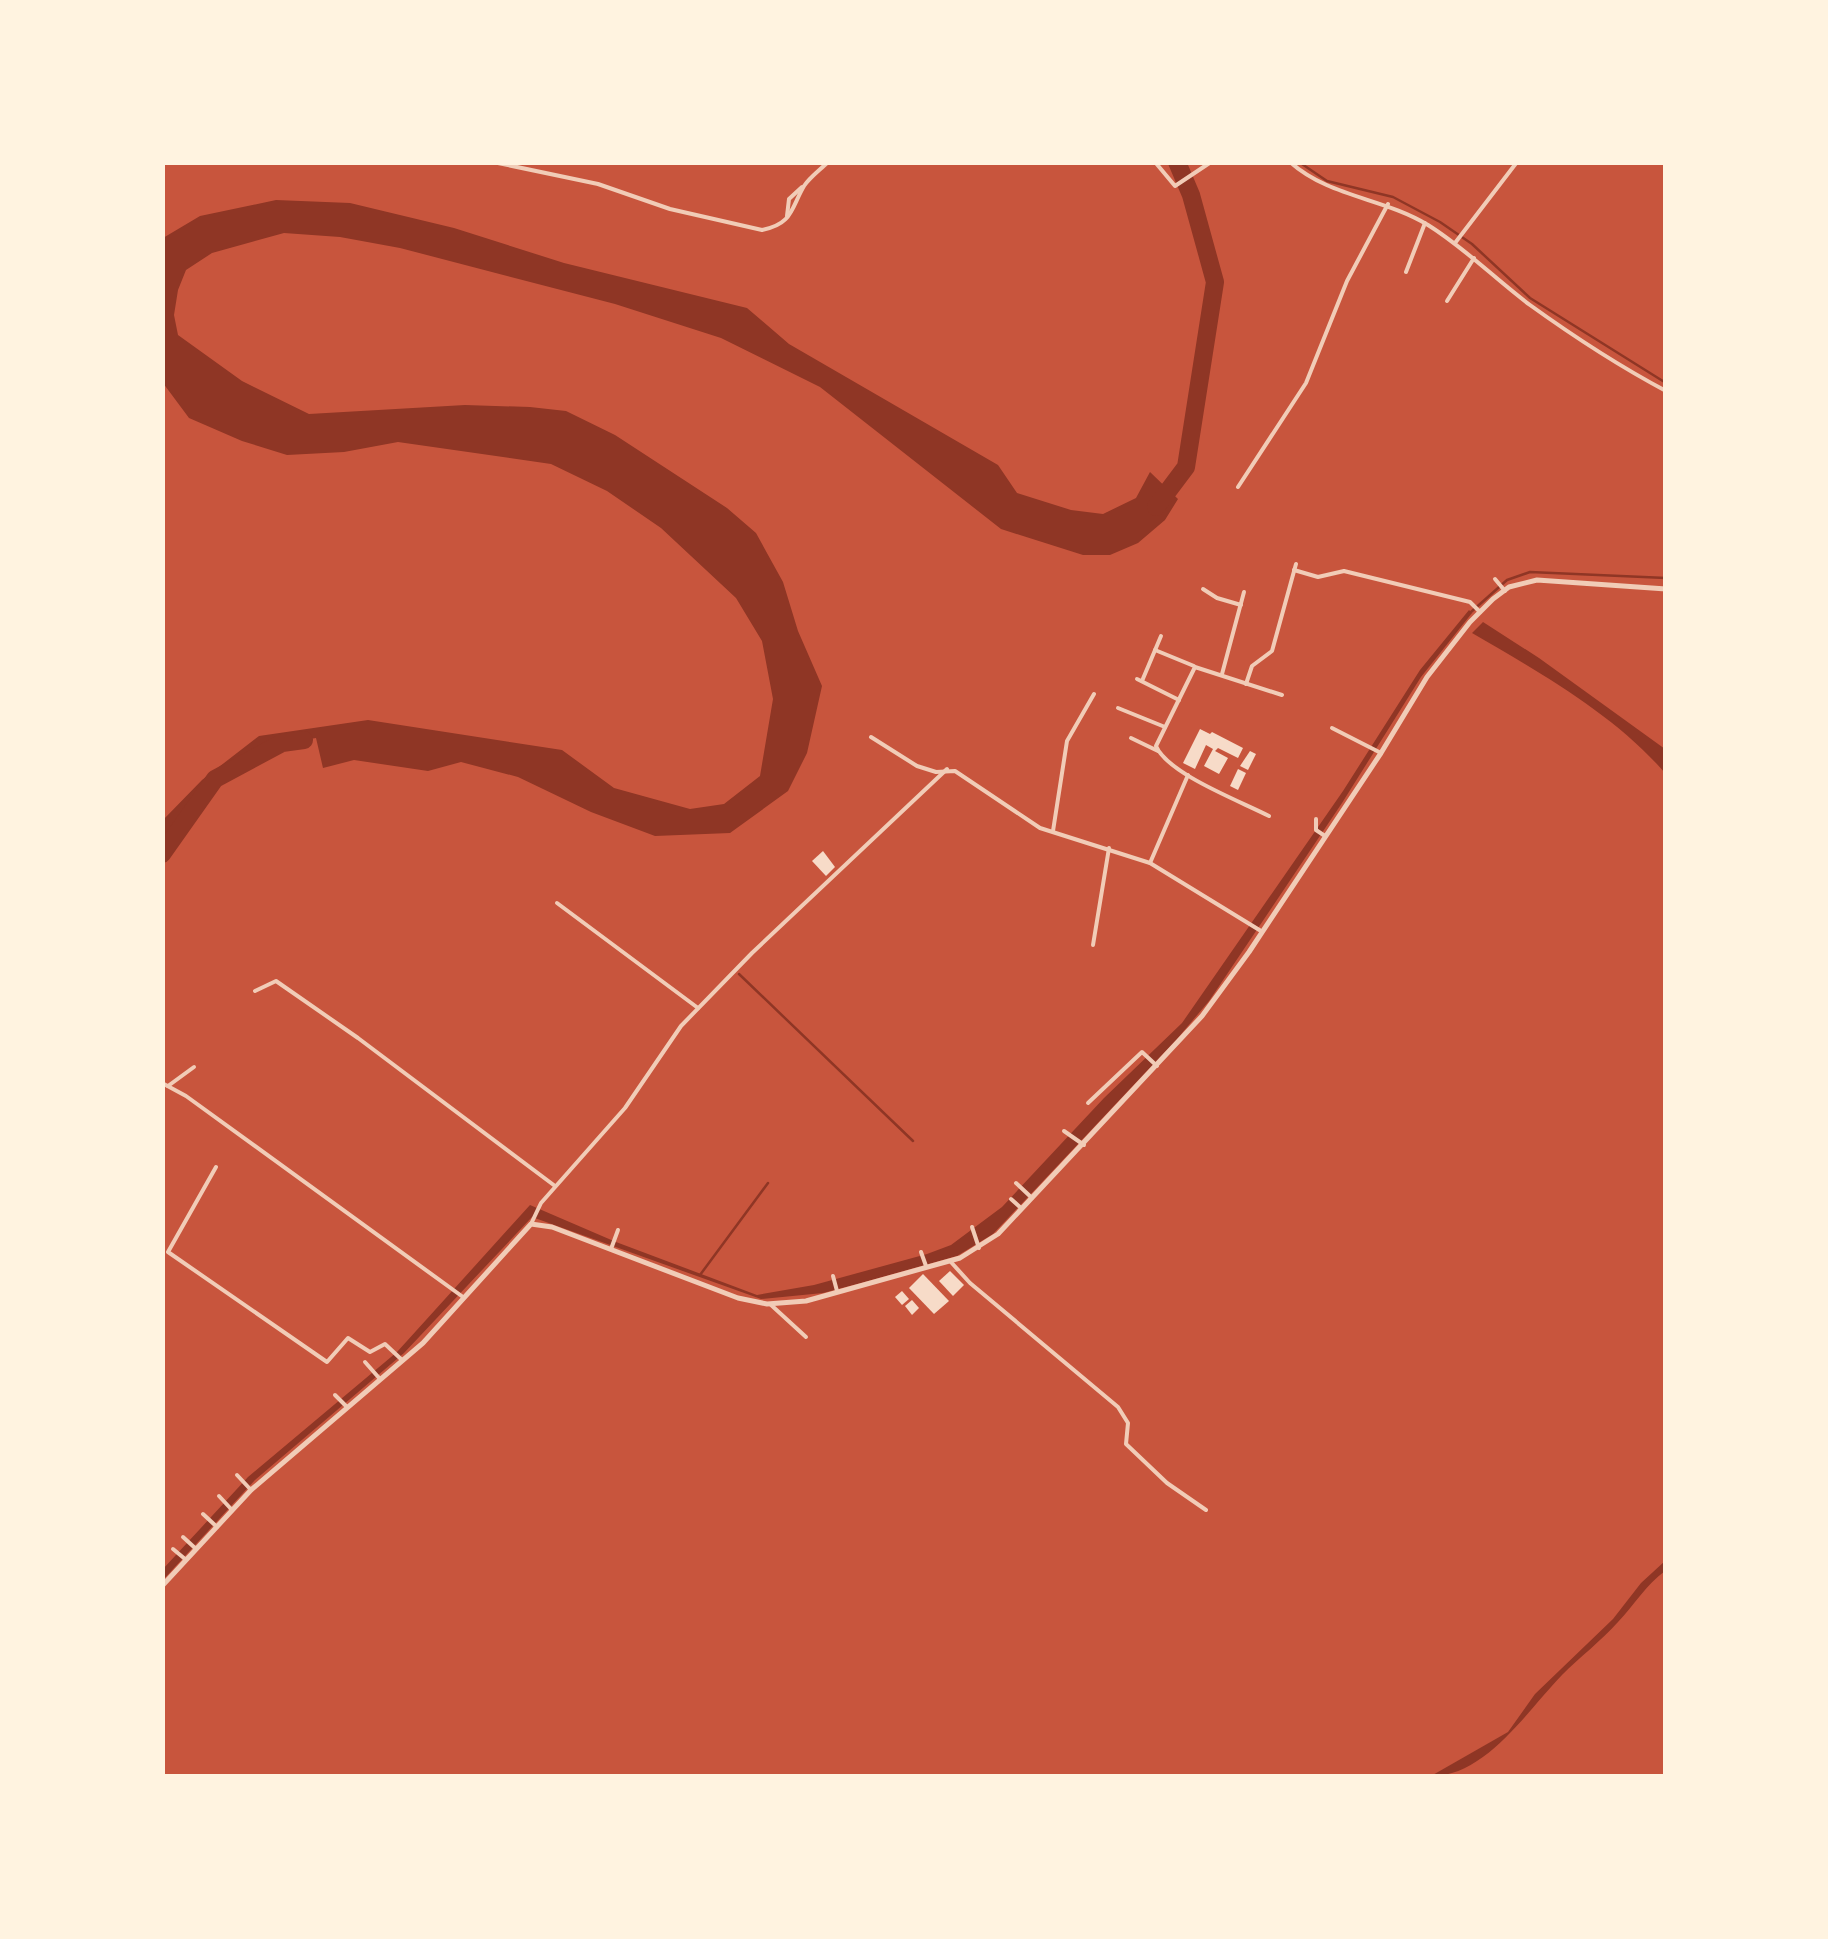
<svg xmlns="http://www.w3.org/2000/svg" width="1828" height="1939" font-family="'Fira Sans Condensed',sans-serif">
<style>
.water{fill:#8f3625}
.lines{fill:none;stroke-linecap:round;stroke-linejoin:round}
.stream{stroke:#8f3625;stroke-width:2.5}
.river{stroke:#8f3625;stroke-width:18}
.building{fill:#f7dbc8}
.minor{stroke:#f1ccb7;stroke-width:4}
.tertiary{stroke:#f1ccb7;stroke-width:5}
</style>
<rect width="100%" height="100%" fill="#c8553d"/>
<g class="water">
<path d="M 276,200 L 350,203 L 454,228 L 564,263 L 747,308 L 789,344 L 998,465 L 1017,493 L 1071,510 L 1103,514 L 1136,498 L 1150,472 L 1178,499 L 1165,520 L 1138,543 L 1110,555 L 1083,555 L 1001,529 L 820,387 L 721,338 L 615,304 L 400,248 L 340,237 L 284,233 L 212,253 L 186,270 L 178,290 L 174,315 L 178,335 L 242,381 L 309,414 L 465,405 L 530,407 L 566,411 L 615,435 L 727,508 L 756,533 L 783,582 L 798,631 L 822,686 L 807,753 L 788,791 L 730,833 L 655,836 L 591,812 L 518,777 L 461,762 L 428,771 L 354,760 L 323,768 L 316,738 L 282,744 L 215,779 L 163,854 L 163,820 L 202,780 L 259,736 L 368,720 L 562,750 L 614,788 L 690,809 L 724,804 L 760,776 L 773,699 L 762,641 L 736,598 L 661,528 L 607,491 L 551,464 L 398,442 L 344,452 L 287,455 L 242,441 L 189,418 L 163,383 L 163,238 L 200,216 Z"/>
<path d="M 1469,610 L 1472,613 L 1421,677 L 1342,803 L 1209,1001 L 1177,1039 L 993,1234 L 957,1256 L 861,1283 L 823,1293 L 761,1299 L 532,1217 L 404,1353 L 255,1480 L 163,1580 L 163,1569 L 248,1477 L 397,1352 L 530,1205 L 616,1242 L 757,1295 L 814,1285 L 927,1254 L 951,1245 L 1002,1207 L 1104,1098 L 1182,1023 L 1343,791 L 1420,670 Z"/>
<path d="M 1483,622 L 1539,658 L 1665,749 L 1665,773 C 1614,714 1539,672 1472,633 Z"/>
<path d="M 1665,1561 L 1665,1571 C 1647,1584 1634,1605 1618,1622 C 1601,1641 1580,1657 1562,1675 C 1527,1711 1485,1777 1431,1776 L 1508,1732 L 1535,1694 L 1613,1619 L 1641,1583 Z"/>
</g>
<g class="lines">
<g class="stream">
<path d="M 1299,162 L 1327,181 L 1393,197 L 1440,222 L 1472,244 L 1530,298 L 1666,383"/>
<path d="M 1471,612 L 1507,580 L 1530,572 L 1666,578"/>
<path d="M 739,974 L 913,1141"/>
<path d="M 700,1275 L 768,1183"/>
</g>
<g class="river">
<path d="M 1156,507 L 1186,467 L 1215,282 L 1191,195 L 1177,162"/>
<path d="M 162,854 L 215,779 L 282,743 L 304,740"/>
</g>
</g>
<g class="building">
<path d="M 1200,729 L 1210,734 L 1212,732 L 1243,748 L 1238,758 L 1218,748 L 1215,751 L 1228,758 L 1219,774 L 1204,766 L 1213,749 L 1206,745 L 1195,769 L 1183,763 Z"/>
<path d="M 1250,751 L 1256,754 L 1248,770 L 1240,766 Z"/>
<path d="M 1238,769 L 1246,773 L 1238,790 L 1230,786 Z"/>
<path d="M 823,851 L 835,867 L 826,876 L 812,861 Z"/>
<path d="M 950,1271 L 964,1285 L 953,1296 L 939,1281 Z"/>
<path d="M 923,1274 L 949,1301 L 934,1314 L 909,1288 Z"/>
<path d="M 902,1291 L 909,1299 L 902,1305 L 895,1297 Z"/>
<path d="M 912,1300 L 919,1308 L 912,1315 L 905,1306 Z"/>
</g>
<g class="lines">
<g class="minor">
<path d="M 493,162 L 598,184 L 670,209 L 762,230 C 793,224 791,208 804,186 C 810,177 820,170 828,162"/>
<path d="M 1155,162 L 1175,186 L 1211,162"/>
<path d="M 1290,162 C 1329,197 1384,198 1428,225 C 1465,248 1495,279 1530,305 C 1573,336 1619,366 1666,391"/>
<path d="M 787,216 L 789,199 L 802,187"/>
<path d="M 1455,243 L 1517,162"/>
<path d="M 1406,272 L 1425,223"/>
<path d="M 1447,301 L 1474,258"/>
<path d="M 1238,487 L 1306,383 L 1347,281 L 1388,204"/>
<path d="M 1294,570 L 1318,577 L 1344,571 L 1470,602 L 1480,612"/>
<path d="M 1495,579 L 1505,591"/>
<path d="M 1203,589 L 1217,598 L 1241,605"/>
<path d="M 1155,650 L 1194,666"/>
<path d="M 1222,674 L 1244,592"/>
<path d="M 1137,679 L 1179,700"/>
<path d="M 1142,681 L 1161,636"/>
<path d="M 1246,684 L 1252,666 L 1272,651 L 1296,564"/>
<path d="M 1118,708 L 1165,727"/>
<path d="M 1332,728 L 1381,753"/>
<path d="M 871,737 L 917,766 L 936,772 L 955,771 L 1040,828 L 1150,863 L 1261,931"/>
<path d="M 1131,738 L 1158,751"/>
<path d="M 1269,816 C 1240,801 1168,774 1156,746 L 1195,667 L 1282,695"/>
<path d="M 1316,819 L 1316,830 L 1325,836"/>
<path d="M 1053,831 L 1067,741 L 1094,694"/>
<path d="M 1150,863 L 1188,775"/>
<path d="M 557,903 L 698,1008"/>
<path d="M 1093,945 L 1109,848"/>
<path d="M 255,991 L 276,981 L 358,1038 L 555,1186"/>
<path d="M 162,1083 L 186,1096 L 463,1297"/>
<path d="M 168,1086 L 194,1067"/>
<path d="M 1088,1103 L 1142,1052 L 1157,1066"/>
<path d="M 1064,1131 L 1084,1145"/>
<path d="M 216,1167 L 168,1252 L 327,1362 L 348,1338 L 370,1352 L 385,1344 L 402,1360"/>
<path d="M 1016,1183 L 1032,1198"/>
<path d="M 1011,1199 L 1021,1208"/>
<path d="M 531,1224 L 541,1203 L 625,1108 L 681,1026 L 752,953 L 947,769"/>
<path d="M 972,1227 L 979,1248"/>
<path d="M 611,1249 L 618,1230"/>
<path d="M 921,1252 L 926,1266"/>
<path d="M 950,1261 L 970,1283 L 1118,1407 L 1128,1423 L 1126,1444 L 1167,1483 L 1206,1510"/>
<path d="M 833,1276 L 837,1291"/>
<path d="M 770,1304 L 806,1337"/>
<path d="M 365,1362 L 380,1379"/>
<path d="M 335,1395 L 347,1407"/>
<path d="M 237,1475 L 251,1490"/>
<path d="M 219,1496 L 232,1510"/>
<path d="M 203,1514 L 217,1527"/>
<path d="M 183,1537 L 195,1548"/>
<path d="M 173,1549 L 185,1559"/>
</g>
<path class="tertiary" d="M 162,1586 L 251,1490 L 423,1343 L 531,1224 L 552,1227 L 738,1298 L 767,1304 L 806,1301 L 960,1258 L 998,1234 L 1202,1016 L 1249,952 L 1381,753 L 1427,677 L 1470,622 L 1493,599 L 1509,587 L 1537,580 L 1666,589"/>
</g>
<rect width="1828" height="1939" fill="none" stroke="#fff3e0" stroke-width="330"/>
</svg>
